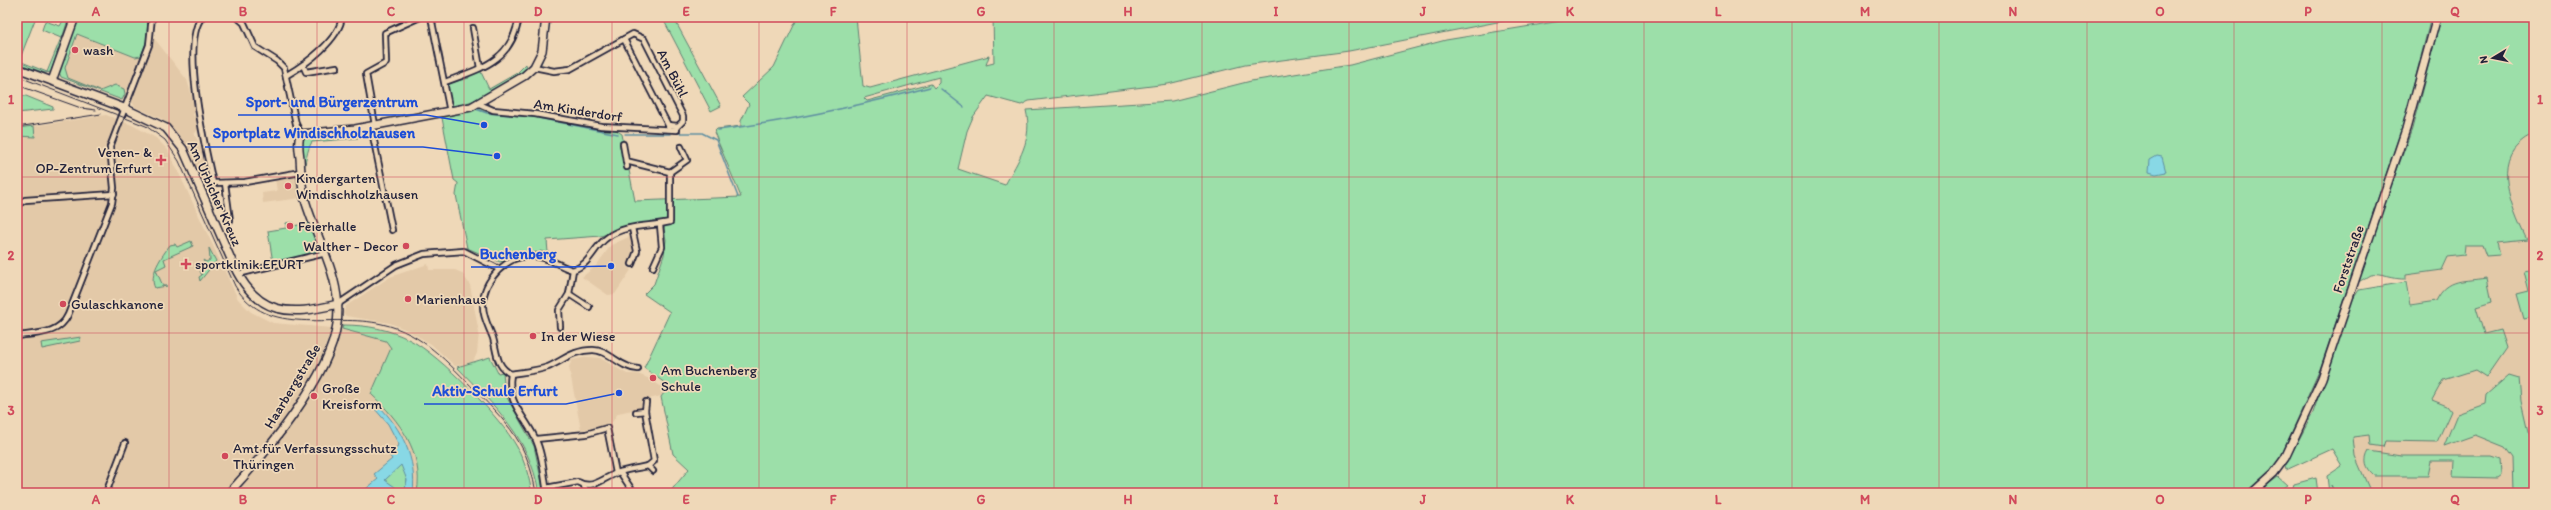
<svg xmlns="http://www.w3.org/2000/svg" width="2551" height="510" font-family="Itim,sans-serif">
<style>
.built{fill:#e3c9a8}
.green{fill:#9cdfa9;stroke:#5f8072;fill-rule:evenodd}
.water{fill:#88d8e5;stroke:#5f8fa1}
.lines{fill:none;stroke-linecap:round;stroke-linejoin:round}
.stream{stroke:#5f8fa1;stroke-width:1.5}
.street-casing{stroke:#22223b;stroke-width:8}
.secondary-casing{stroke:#22223b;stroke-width:10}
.street{stroke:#efd8b8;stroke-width:4.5}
.secondary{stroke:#efd8b8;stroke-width:7}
.tram{stroke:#22223b;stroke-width:1}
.grid{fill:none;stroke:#d1495b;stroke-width:1;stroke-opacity:0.55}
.poi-dot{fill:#d1495b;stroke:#efd8b8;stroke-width:1.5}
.labels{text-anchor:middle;stroke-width:3.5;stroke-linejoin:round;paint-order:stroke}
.poi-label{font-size:14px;fill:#22223b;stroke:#efd8b8;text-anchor:start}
.street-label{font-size:14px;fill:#22223b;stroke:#efd8b8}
.leader{fill:none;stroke:#1d4ed8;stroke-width:1.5}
.callout-dot{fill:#1d4ed8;stroke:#efd8b8;stroke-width:1.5}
.callout-label{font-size:15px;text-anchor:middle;font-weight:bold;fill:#1d4ed8;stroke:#efd8b8;stroke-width:3.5;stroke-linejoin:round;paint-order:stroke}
.neatline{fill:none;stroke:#d1495b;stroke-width:1.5}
.grid-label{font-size:13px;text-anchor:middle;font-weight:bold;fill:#d1495b}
</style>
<rect width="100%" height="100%" fill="#efd8b8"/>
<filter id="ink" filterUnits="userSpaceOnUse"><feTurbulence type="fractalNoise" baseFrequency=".025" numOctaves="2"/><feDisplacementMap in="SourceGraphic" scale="8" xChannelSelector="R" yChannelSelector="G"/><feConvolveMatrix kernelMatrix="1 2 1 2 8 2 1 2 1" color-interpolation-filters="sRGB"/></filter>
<g filter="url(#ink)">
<g class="built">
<path d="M 77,34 L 135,57 L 141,56 L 125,94 L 124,89 L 101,91 L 68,78 L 65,68 Z"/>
<path d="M 154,38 L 187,80 L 196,110 L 193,115 L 198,120 L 195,123 L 199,129 L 194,134 L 204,152 L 201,154 L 207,166 L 208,175 L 201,178 L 184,142 L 177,133 L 162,119 L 135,107 L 132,102 Z"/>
<path d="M 106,115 L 132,125 L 156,138 L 168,150 L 238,299 L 251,312 L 273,323 L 332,328 L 319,363 L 294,406 L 253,463 L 225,493 L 17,493 L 17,136 L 35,137 L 34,126 Z"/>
<path d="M 2534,127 L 2534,493 L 2334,493 L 2327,476 L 2342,466 L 2324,435 L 2436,301 L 2411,304 L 2406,275 L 2442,270 L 2461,226 L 2507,142 Z"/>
<path d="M 298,175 L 301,198 L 263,203 L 262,193 L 277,191 L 275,179 Z"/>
<path d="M 631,236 L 634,252 L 627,267 L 631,270 L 615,294 L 608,295 L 582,277 L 596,266 L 611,245 Z"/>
<path d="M 428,264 L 429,270 L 455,270 L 462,273 L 470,285 L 479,333 L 477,353 L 473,362 L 455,366 L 431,344 L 407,330 L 390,323 L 346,316 L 343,313 L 346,306 L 390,277 Z"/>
<path d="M 342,329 L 386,341 L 391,348 L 371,394 L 394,417 L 411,446 L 417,467 L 417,493 L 234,493 L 283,436 L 312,394 L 327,369 Z"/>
<path d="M 589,357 L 600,358 L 627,374 L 638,374 L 650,379 L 666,390 L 661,396 L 641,401 L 642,408 L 618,413 L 611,424 L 581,430 L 569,367 L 572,360 Z"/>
</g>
<g class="green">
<path d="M 21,17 L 36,17 L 19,61 L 47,72 L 61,38 L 42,30 L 45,21 L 60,26 L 65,17 L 69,17 L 51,72 L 45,73 L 17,63 L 17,27 Z"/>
<path d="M 79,17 L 148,17 L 147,40 L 141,56 L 135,57 L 77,34 L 65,68 L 68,78 L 100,91 L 115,85 L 124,89 L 125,94 L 122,100 L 61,77 L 59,72 Z"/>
<path d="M 662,17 L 673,17 L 721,106 L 711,111 Z"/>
<path d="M 798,17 L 856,17 L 863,86 L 870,88 L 989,56 L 986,65 L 994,63 L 993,17 L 1523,17 L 1349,51 L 1245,65 L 1168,84 L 1029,101 L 1021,105 L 988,96 L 973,117 L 967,131 L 958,169 L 1005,185 C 1019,159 1033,140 1026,110 L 1172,101 L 1251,81 L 1350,65 L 1446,40 L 1585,17 L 2431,17 L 2405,119 L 2320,369 L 2281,456 L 2271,470 L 2245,493 L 669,493 L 689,469 L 673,454 L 661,397 L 669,386 L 644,368 L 670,312 L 644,294 L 654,284 L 664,255 L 666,240 L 663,222 L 639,223 L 601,236 L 547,240 L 548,253 L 540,251 L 540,254 L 524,254 L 500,262 L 467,248 L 456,195 L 458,183 L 454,180 L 442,118 L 446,117 L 446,114 L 476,107 L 485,111 L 540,117 L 616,130 L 622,134 L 635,201 L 741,197 L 714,132 L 717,129 L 741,126 L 741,121 L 749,104 L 742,97 L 774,67 ZM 939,77 L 939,83 L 934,88 L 931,84 L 867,101 L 864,98 Z"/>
<path d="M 2441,17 L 2534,17 L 2534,135 C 2527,136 2524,139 2518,144 C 2493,167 2515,216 2527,240 L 2497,243 L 2500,255 L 2486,256 L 2482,245 L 2465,245 L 2464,255 L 2448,257 L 2442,270 L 2406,275 L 2406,279 C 2394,280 2381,273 2370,275 C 2366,277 2363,280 2358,282 L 2357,279 L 2412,129 Z"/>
<path d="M 526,64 L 527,69 C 506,85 478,102 452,107 L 448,87 L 450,83 L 469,78 L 468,75 L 480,70 L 489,89 L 517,73 Z"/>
<path d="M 17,95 L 26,96 L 53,107 L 53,109 L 17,113 Z"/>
<path d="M 34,126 L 35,137 L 17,136 L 17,128 Z"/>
<path d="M 371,130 L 372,137 L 366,137 L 365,134 L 357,135 L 358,138 L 312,142 C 307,149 306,163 303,172 L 302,140 L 305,136 Z"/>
<path d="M 292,222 L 293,226 L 310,223 L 321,252 L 273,263 L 268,231 L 286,228 L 286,223 Z"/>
<path d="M 191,241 L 193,246 L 164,259 L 166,265 L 156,270 L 163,286 L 167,286 L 155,288 C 148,275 162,256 170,245 L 175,244 L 177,247 Z"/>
<path d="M 209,248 L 216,261 L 200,281 L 199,277 L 202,275 L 200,271 L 207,268 L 203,260 L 206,262 L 210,260 Z"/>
<path d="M 2534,269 L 2534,317 L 2524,319 L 2517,294 L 2529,291 L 2524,271 Z"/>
<path d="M 2487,278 L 2492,302 L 2476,307 L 2484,334 L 2500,330 L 2506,348 L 2486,377 L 2475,370 L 2443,380 L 2432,400 L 2447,406 L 2451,411 L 2437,442 L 2385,441 L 2383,447 L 2370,445 L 2369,435 L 2353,437 L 2355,456 L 2371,493 L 2335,493 L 2331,485 L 2334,493 L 2329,493 L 2327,476 L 2342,466 L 2332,449 L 2286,470 L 2285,466 L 2313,413 L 2349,305 L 2359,290 L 2406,282 L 2410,305 L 2436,301 C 2448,277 2464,282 2487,278 Z"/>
<path d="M 343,325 C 367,325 389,329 410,340 C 440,355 501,418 517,447 C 525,462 529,477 532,493 L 417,493 C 424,452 399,420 371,394 L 391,348 L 386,341 L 342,329 Z"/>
<path d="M 81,337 L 80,341 L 42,349 L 41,343 Z"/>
<path d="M 490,357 L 498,373 L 503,372 L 505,394 L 534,446 L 544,493 L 539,493 C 529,436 495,407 457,367 Z"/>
<path d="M 2509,375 L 2519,378 L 2521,401 L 2534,457 L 2534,493 L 2514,492 L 2513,458 L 2505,447 L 2475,435 L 2444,446 L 2457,414 L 2485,404 L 2486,395 Z"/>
<path d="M 2369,451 L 2401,456 L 2492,456 L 2501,459 L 2502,475 L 2498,478 L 2453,477 L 2454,461 L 2431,461 L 2428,476 L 2374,476 C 2366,469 2363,461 2369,451 Z"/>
<path d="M 403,465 L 407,480 L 404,493 L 400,493 L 385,480 L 398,466 Z"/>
<path d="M 2278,477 L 2287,485 L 2276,493 L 2256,493 Z"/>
<path d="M 2316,478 L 2318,493 L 2291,493 L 2294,484 Z"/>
</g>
<g class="water">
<path d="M 2157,156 L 2162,157 L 2166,172 L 2156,174 L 2149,172 L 2150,160 Z"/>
<path d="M 378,405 C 402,429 417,459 413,493 L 404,493 L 407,480 L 401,465 L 385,480 L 395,487 L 400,493 L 361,493 L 378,479 L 374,474 L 392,459 L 388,454 L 399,445 L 388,424 L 374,408 Z"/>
</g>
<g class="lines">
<g class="stream">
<path d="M 541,63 L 546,49 L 550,17"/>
<path d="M 530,65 L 533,61"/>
<path d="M 941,89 L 964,107"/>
<path d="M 476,109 L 487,113 L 534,117"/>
<path d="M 538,118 L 618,134"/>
<path d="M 718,130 C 790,121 859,106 930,87"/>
<path d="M 678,133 L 702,133 L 716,140 L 738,197"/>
<path d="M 625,134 L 670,134"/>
</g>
<defs>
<g id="street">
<path d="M 202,17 C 180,42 206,151 213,183 L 245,182 L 301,172"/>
<path d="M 237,17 L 244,23 L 255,47 L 277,61 L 284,68 L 296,124 L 301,134"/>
<path d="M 431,17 L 450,112"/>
<path d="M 473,28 L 480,68"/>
<path d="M 624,39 L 669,127"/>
<path d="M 303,65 L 306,72 L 337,67"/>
<path d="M 534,67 L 554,71 L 570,69 L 633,34 L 644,39 L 683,116 L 683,121 L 678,126 L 668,125"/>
<path d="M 287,75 C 306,64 339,40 342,17"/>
<path d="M 445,82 C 482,68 512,61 519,17"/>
<path d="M 477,103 L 493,110 L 535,114 L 601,126 L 677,130"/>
<path d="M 375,125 L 366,74 L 386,63 L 385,33 L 420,17"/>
<path d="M 371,126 L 392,230"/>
<path d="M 623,144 L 627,167"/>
<path d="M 626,161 L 670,172"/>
<path d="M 225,183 L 230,220"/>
<path d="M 17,205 L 25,200 L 114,194"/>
<path d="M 632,264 L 637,251 L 632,228"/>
<path d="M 653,267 L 662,247 L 660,225"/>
<path d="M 238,274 L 326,253"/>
<path d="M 569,294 L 589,307"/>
<path d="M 338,304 L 396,265 L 424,254 L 464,251 L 499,269"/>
<path d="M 560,327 L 559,310 L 569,294 L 573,270"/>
<path d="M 17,336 C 36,333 59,335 68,315 L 112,203 L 114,188 L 110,147 L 149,45 L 152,17"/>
<path d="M 638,369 C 620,368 609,350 593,350 C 573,350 564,360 548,367 C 536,371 523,372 511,374 C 496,367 497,352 493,338 C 489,327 483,318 483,306 C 482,280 508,254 533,256 C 548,256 560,267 573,270 C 591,264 593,247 608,237 C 626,224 650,227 670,222 L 670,172 L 687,160 L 681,147"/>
<path d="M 511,374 C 506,402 524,415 535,438 C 543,454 544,476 547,493"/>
<path d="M 646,402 L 645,411 L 654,461 L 648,466"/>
<path d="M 636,412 L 645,411"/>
<path d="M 536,439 L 586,434 L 607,428 L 616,473"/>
<path d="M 620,472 L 634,493"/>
<path d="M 584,486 L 587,493"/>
<path d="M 546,488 L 578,482 C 594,491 605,476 620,472 C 629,469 639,468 648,466 L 653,471"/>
<path d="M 106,493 L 125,443"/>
</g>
<g id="secondary">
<path d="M 17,68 L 124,108 L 166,128 L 183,149 L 234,266 C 258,316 289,316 338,304"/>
<path d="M 52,81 L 75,17"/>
<path d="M 229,493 C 265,454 330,377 337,324 C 343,279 317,241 305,200 C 301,186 301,172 300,158 C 299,150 297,141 301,134 L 355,129 L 471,107 L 524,76 L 534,67 L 542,51 L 546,17"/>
<path d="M 2252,493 L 2274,473 L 2285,458 L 2322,378 L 2406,129 L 2437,17"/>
</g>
</defs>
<use href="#street" class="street-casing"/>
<use href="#secondary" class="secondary-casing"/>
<use href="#street" class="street"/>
<use href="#secondary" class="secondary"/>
<g class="tram">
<path d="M 17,76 L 146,126 L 165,140 L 179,161 L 235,286 C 268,339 331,312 382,324 C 423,333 448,363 476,391 C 492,408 509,424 520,444 C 529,460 533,476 536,493"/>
<path d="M 17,85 L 81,108 L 96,110"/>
<path d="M 17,127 L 101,114"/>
</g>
</g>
</g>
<path class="grid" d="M 169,17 L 169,493M 317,17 L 317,493M 464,17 L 464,493M 612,17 L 612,493M 759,17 L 759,493M 907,17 L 907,493M 1054,17 L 1054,493M 1202,17 L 1202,493M 1349,17 L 1349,493M 1497,17 L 1497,493M 1644,17 L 1644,493M 1792,17 L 1792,493M 1939,17 L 1939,493M 2087,17 L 2087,493M 2234,17 L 2234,493M 2382,17 L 2382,493M 17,177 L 2534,177M 17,333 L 2534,333"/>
<g class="poi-dot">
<circle cx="75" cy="50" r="4"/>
<path d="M159 154h4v4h4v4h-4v4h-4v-4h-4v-4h4z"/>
<circle cx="288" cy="186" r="4"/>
<circle cx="290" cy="226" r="4"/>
<circle cx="406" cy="246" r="4"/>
<path d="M184 258h4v4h4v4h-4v4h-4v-4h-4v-4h4z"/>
<circle cx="408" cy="299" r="4"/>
<circle cx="63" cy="304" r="4"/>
<circle cx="533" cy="336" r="4"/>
<circle cx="653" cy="378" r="4"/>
<circle cx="314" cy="396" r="4"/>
<circle cx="225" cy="456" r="4"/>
</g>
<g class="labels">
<g class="poi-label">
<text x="83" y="55">wash</text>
<text x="152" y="157" text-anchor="end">Venen- &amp;<tspan x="152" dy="16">OP-Zentrum Erfurt</tspan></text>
<text x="296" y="183">Kindergarten<tspan x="296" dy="16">Windischholzhausen</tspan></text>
<text x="298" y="231">Feierhalle</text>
<text x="398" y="251" text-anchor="end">Walther - Decor</text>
<text x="195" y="269">sportklinik.EFURT</text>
<text x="416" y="304">Marienhaus</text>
<text x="71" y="309">Gulaschkanone</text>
<text x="541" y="341">In der Wiese</text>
<text x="661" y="375">Am Buchenberg<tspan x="661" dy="16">Schule</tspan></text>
<text x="322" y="393">Große<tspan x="322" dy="16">Kreisform</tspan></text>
<text x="233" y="453">Amt für Verfassungsschutz<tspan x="233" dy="16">Thüringen</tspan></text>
</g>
<g class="street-label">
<text transform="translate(673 73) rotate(63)" y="5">Am Bühl</text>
<text transform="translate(578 110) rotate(9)" y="5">Am Kinderdorf</text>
<text transform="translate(215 193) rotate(66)" y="5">Am Urbicher Kreuz</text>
<text transform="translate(2348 259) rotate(-71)" y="5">Forststraße</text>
<text transform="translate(292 386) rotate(-59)" y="5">Haarbergstraße</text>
</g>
</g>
<path class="leader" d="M484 125L426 115H238M497 156L423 147H205M611 266L564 267H471M619 393L566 404H424"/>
<g class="callout-dot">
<circle cx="484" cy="125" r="4"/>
<circle cx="497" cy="156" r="4"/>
<circle cx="611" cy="266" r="4"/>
<circle cx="619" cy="393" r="4"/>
</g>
<g class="callout-label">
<text x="332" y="107">Sport- und Bürgerzentrum</text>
<text x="314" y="138">Sportplatz Windischholzhausen</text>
<text x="518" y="259">Buchenberg</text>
<text x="495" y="396">Aktiv-Schule Erfurt</text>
</g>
<rect width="2551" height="510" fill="none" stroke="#efd8b8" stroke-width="44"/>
<g transform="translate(2493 58) rotate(260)" stroke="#efd8b8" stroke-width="3" paint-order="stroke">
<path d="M0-3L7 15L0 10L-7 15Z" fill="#22223b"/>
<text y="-6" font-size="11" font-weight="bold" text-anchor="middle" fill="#22223b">N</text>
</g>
<rect x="22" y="22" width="2507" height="466" class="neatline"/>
<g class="grid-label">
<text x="96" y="16">A</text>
<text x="243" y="16">B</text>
<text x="391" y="16">C</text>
<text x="538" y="16">D</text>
<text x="686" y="16">E</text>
<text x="833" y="16">F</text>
<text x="981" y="16">G</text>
<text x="1128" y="16">H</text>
<text x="1276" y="16">I</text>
<text x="1423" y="16">J</text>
<text x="1570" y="16">K</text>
<text x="1718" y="16">L</text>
<text x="1865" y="16">M</text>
<text x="2013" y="16">N</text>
<text x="2160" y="16">O</text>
<text x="2308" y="16">P</text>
<text x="2455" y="16">Q</text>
<text x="11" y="104">1</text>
<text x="2540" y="104">1</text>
<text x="11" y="260">2</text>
<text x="2540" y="260">2</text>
<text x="11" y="415">3</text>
<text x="2540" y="415">3</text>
<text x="96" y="504">A</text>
<text x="243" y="504">B</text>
<text x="391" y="504">C</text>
<text x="538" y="504">D</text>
<text x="686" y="504">E</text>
<text x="833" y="504">F</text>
<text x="981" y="504">G</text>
<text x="1128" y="504">H</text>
<text x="1276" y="504">I</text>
<text x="1423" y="504">J</text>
<text x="1570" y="504">K</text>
<text x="1718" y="504">L</text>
<text x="1865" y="504">M</text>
<text x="2013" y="504">N</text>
<text x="2160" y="504">O</text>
<text x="2308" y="504">P</text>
<text x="2455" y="504">Q</text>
</g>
</svg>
